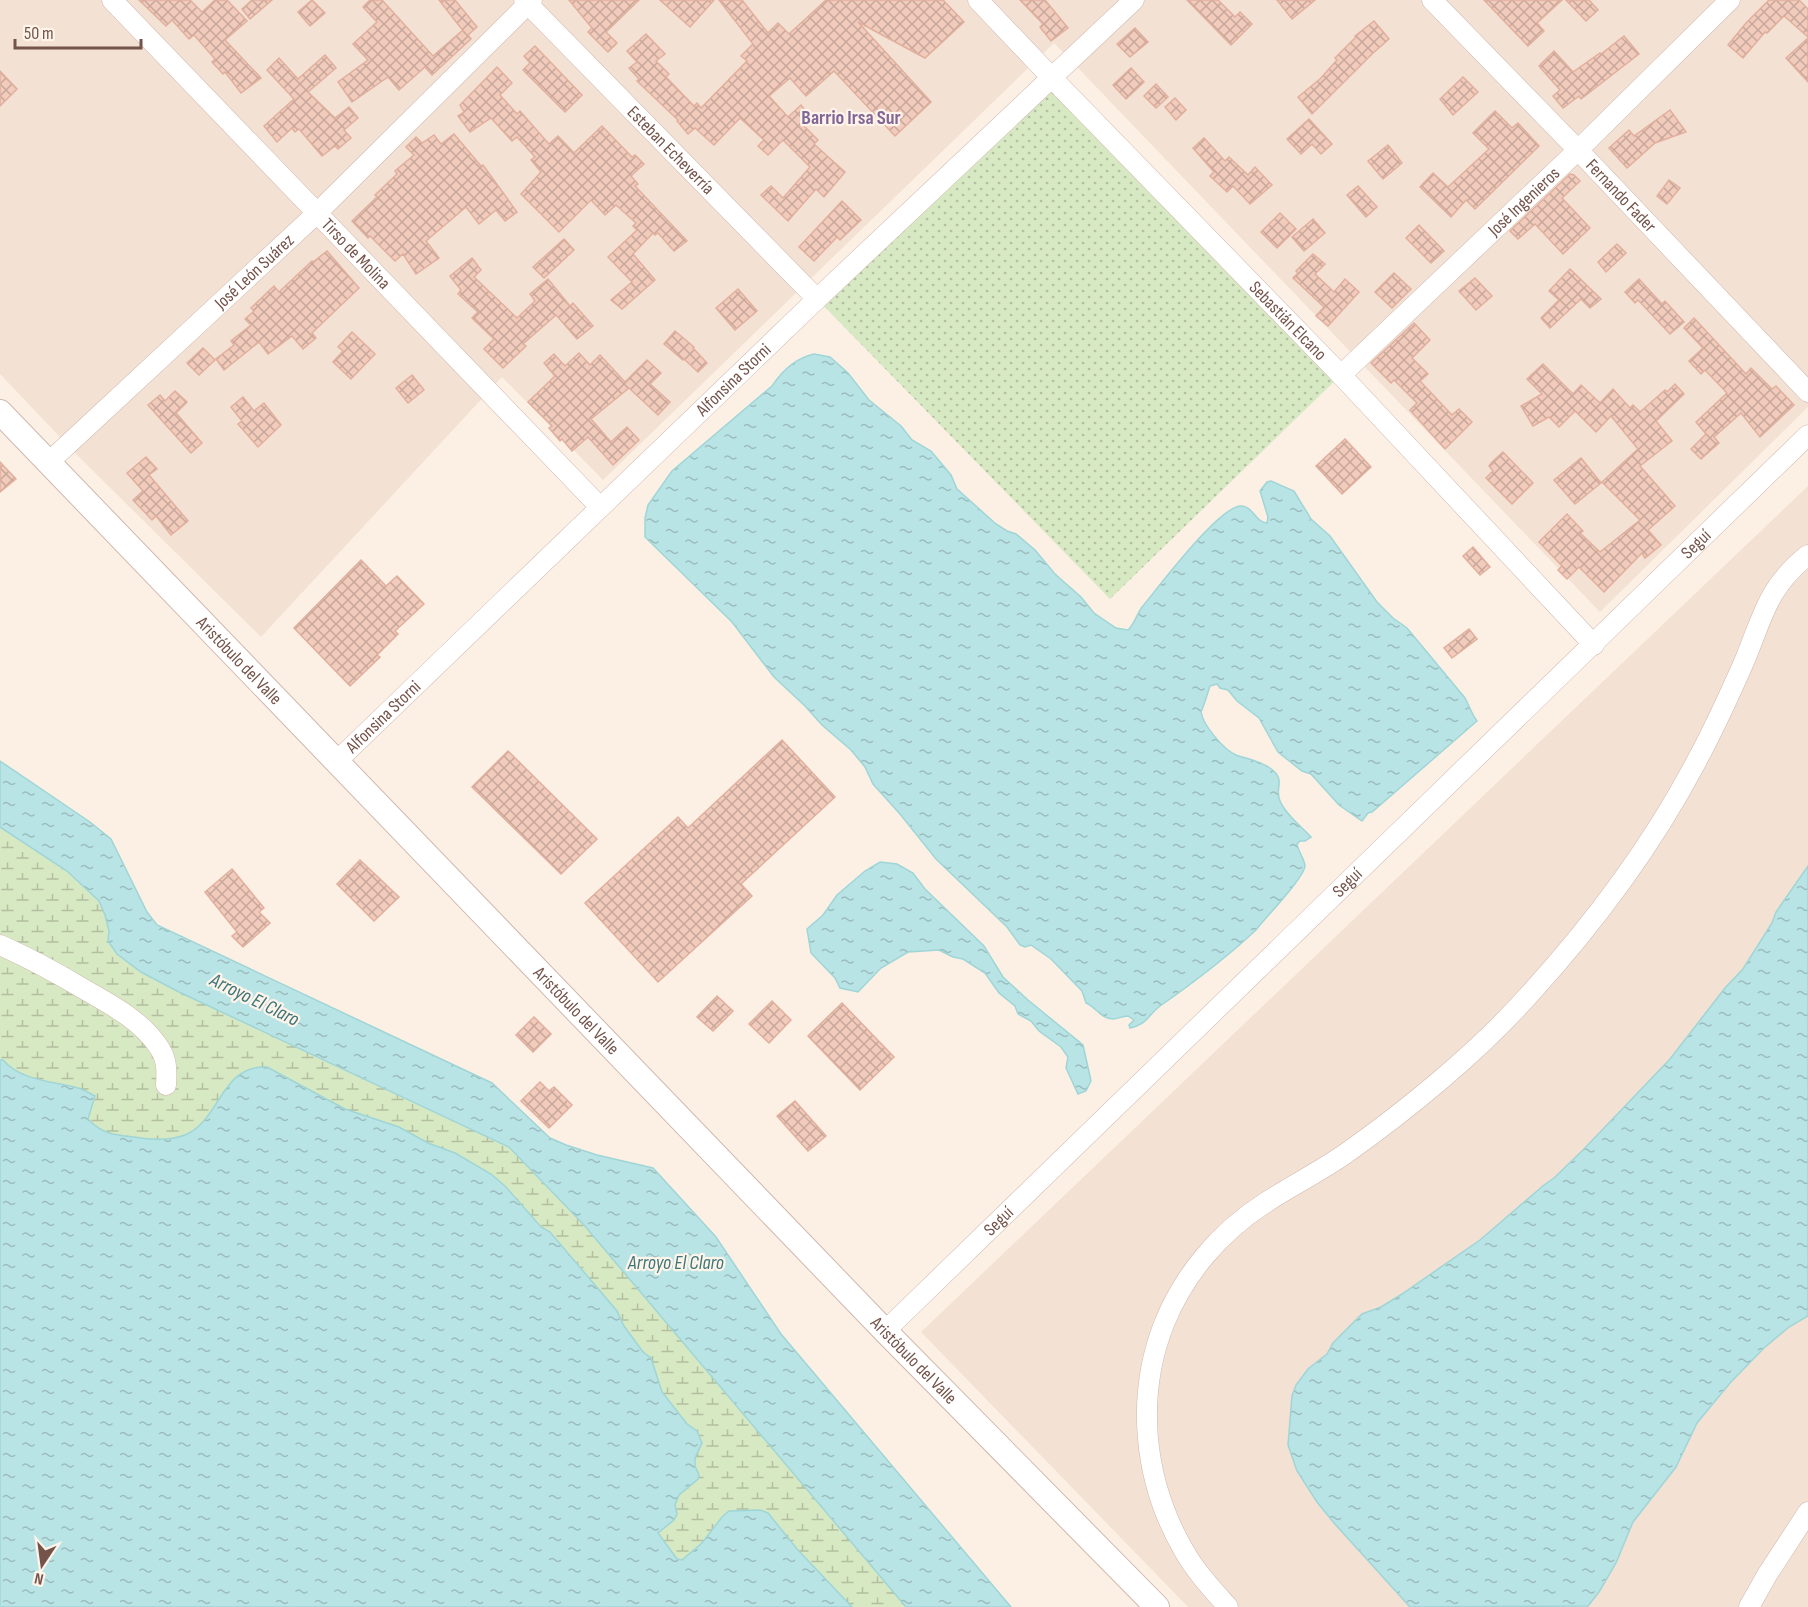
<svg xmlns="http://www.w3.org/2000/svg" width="1808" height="1607" font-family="'Sofia Sans Condensed',sans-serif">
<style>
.residential{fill:#f3e1d3}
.grass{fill:url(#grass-dots)}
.wetland{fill:url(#wetland-marsh)}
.water{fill:url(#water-ripples);stroke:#9fd5d7;stroke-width:1.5}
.building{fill:url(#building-cross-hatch);stroke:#e3af9d;stroke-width:1.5}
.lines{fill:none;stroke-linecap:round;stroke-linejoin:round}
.minor-casing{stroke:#cfb8ae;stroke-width:21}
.tertiary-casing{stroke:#cfb8ae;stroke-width:26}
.minor{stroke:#fff;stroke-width:20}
.tertiary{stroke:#fff;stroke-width:24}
.labels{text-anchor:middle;stroke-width:4.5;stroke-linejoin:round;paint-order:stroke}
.street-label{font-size:18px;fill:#74544a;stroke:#fff4ea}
.neighbourhood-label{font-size:20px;font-weight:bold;fill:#816698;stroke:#fff4ea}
.water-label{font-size:20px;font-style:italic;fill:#3e7679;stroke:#fff4ea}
</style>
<defs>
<pattern id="grass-dots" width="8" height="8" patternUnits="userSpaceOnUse" patternTransform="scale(1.5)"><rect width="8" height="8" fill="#d7e9c3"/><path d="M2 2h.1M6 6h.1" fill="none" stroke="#b3bfa0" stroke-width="1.8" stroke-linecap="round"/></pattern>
<pattern id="wetland-marsh" width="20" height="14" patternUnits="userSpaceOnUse" patternTransform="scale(1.5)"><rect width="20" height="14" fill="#d7e9c3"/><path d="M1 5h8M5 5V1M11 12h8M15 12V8" fill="none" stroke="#b3bfa0"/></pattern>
<pattern id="water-ripples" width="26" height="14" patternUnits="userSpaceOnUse" patternTransform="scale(1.5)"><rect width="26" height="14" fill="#b9e4e5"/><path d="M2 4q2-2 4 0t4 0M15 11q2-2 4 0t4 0" fill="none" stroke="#9bbbbc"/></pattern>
<pattern id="building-cross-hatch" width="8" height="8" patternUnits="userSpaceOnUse" patternTransform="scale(1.5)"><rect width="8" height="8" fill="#f1cbbc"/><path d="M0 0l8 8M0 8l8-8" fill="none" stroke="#c8a79b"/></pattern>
</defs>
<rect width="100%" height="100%" fill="#fcf0e4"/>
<g class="residential">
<path d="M 0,0 L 1808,0 L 1808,407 L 1600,612 L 1054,43 L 603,480 L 502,377 L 261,637 L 77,455 L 0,374 Z"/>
<path d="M 1808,486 L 1808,1607 L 1188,1607 L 921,1332 Z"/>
</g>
<path class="grass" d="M 1052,78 L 1341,375 L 1110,599 L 817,299 Z"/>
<path class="wetland" d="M 0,827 C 30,847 77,873 98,901 C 107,911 109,928 108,941 L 179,992 L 509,1147 L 584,1225 L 906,1607 L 0,1607 Z"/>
<g class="water">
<path d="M 814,354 L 830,357 L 848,373 L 869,400 L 901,426 L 912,440 L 931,451 L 951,475 L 957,489 L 996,524 L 1007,531 L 1016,534 L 1035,550 L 1055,574 L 1081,597 L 1094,613 L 1116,628 L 1128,630 C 1134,625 1137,614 1142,607 C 1158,588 1219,506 1241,506 C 1253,506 1255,522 1267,523 L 1268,517 L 1260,491 L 1267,482 L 1271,481 L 1294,491 L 1311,519 L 1330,536 L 1377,602 L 1393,618 L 1407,628 L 1465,698 C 1470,707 1471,713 1477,721 L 1372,812 L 1368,813 L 1362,821 L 1339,805 L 1311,774 L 1302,771 L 1278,752 L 1259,718 L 1237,701 L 1228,690 L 1220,688 L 1217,684 L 1210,686 C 1207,695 1205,703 1201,712 C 1203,725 1223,749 1236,755 C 1247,759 1260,761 1270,768 C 1287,780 1274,787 1280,801 C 1286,815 1301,826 1311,837 L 1305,841 L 1300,841 L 1297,844 C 1298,851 1305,860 1305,866 C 1304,878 1265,918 1256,930 C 1226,958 1193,983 1160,1006 C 1147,1016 1148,1024 1130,1028 L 1129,1025 L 1134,1020 L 1128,1016 C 1122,1016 1118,1019 1113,1019 C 1101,1019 1096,1007 1086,1003 L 1082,991 L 1051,959 L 1031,945 L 1025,947 L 1020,945 L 1007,927 L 936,859 L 900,814 L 873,784 L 865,767 L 851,750 L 822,725 L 805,706 L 774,677 L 732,622 L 645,537 L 645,518 L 648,505 L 672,471 L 772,386 C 782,371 796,358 814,354 Z"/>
<path d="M 0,761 L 90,822 L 111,839 L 147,912 L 157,925 L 492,1083 L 550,1138 L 566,1145 L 597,1155 L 653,1168 L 716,1237 L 781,1334 L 1011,1607 L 906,1607 L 584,1225 L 509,1147 L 179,992 L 141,972 L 117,954 L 108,941 L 109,931 L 105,915 L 99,901 L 67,871 L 0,827 Z"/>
<path d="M 880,862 L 897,864 L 913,873 L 925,889 L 984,946 L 1003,977 L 1028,1000 L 1083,1045 L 1091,1081 L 1086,1091 L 1078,1094 L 1066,1068 L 1068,1057 L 1061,1047 L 1039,1031 L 1031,1021 L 1018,1014 L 1015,1006 L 999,993 L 985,973 L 963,959 L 953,957 L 939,950 L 908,952 L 881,968 L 858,992 L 840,988 L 835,978 L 811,953 L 807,929 L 823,915 L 837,895 L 865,871 Z"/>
<path d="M 1808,866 L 1808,1316 L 1789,1327 L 1764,1348 L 1730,1383 L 1697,1423 L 1676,1467 L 1633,1522 L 1616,1563 L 1599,1592 L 1588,1606 L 1410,1607 L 1334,1523 L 1317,1502 L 1297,1471 L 1288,1445 L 1292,1396 L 1296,1385 L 1308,1369 L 1327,1354 L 1333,1343 L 1362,1314 L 1381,1307 L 1402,1294 L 1480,1240 L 1544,1185 L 1554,1178 L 1583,1150 L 1670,1059 L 1725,988 L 1743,969 L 1772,923 L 1776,912 Z"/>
<path d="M 0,1060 L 3,1060 C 21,1081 53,1081 78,1088 C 83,1089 89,1093 95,1096 L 88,1119 C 102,1134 114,1135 134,1137 C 151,1140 169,1141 185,1135 C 221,1120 220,1065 267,1067 L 345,1109 L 399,1127 L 428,1143 L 455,1153 L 491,1174 L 506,1187 L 541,1227 L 550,1232 L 617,1311 L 624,1326 L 643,1352 L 651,1358 L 662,1392 L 687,1424 L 697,1431 L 702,1443 L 695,1458 L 695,1466 L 699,1475 L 698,1479 L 679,1495 L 675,1505 L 677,1514 L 674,1520 L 658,1533 L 677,1559 L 682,1560 L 702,1543 L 722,1517 L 729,1511 L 760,1510 L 768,1513 L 797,1549 L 852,1607 L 0,1607 Z"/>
</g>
<g class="building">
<path d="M 139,0 L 190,0 L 202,12 L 215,0 L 227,0 L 247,21 L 225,40 L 261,78 L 241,93 L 225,72 L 223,74 L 212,62 L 215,59 L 194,35 L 189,39 L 172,20 L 166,26 Z"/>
<path d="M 252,0 L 272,0 L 250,19 L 242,9 Z"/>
<path d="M 312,0 L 325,13 L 310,26 L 298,12 Z"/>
<path d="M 370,0 L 382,0 L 433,56 L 463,30 L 464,32 L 439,0 L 455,0 L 477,27 L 468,35 L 471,39 L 432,75 L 425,67 L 399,90 L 388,77 L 352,102 L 338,82 L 368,60 L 353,44 L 377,22 L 363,7 Z"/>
<path d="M 569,0 L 639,0 L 606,32 L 617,43 L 608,52 L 588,32 L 592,28 Z"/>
<path d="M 660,0 L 714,0 L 690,27 Z"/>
<path d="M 719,0 L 742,0 L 768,33 L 778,23 L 789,34 L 826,0 L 943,0 L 964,22 L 925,58 L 858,22 L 931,102 L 895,136 L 834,71 L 806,96 L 790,78 L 769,96 L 788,117 L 801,105 L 811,117 L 803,125 L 818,140 L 814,144 L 845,172 L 824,197 L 816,189 L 788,221 L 761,195 L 771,186 L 783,198 L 810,167 L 783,140 L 768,155 L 758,146 L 764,140 L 740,118 L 714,145 L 695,128 L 688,134 L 677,121 L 678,120 L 637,81 L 639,79 L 629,68 L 637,62 L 627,51 L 646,34 L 665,54 L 656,61 L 669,74 L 666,77 L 694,106 L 697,103 L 701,108 L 747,61 L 741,56 L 753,44 Z"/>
<path d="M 1020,0 L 1045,0 L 1068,28 L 1051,41 L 1040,27 L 1043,24 Z"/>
<path d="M 1187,0 L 1218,0 L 1235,17 L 1240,12 L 1252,24 L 1231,45 Z"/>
<path d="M 1277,0 L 1315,0 L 1292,19 Z"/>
<path d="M 1484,0 L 1562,0 L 1537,23 L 1544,31 L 1528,46 Z"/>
<path d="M 1566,0 L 1589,0 L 1598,10 L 1586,21 Z"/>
<path d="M 1769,0 L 1799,0 L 1808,9 L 1808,37 L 1784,16 L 1767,33 L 1765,32 L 1743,58 L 1728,45 L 1746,23 Z"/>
<path d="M 1374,21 L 1389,39 L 1372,54 L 1312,114 L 1298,97 L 1320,79 L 1337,60 L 1335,58 L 1356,37 L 1355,36 Z"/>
<path d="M 1135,28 L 1148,42 L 1130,57 L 1117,44 Z"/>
<path d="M 1624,36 L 1639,54 L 1581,99 L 1579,96 L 1563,108 L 1553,96 L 1560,90 L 1539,66 L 1554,51 L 1573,72 L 1600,53 L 1601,54 Z"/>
<path d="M 1808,38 L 1808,82 L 1786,58 Z"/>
<path d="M 535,46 L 582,95 L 565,112 L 523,70 L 530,63 L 524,56 Z"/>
<path d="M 325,55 L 336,68 L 308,92 L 335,118 L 349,107 L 358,118 L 344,130 L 351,138 L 338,149 L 335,146 L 322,156 L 299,129 L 295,132 L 292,128 L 277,142 L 264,126 L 294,99 L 267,70 L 279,58 L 298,79 Z"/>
<path d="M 497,67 L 512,83 L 500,95 L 517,114 L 520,111 L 549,144 L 558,136 L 574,153 L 602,126 L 632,157 L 635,155 L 644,164 L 631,176 L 638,184 L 635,186 L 687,241 L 674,251 L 658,233 L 655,235 L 653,233 L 633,254 L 655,280 L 622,309 L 611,300 L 632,282 L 608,257 L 637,230 L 633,226 L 636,223 L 616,205 L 605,215 L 591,200 L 559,232 L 521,194 L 541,172 L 531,160 L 535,157 L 517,137 L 512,141 L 491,118 L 470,132 L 458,116 L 464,112 L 460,105 Z"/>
<path d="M 1131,68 L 1144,82 L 1126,99 L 1113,85 Z"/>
<path d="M 0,71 L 17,89 L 0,106 Z"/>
<path d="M 1463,77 L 1478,92 L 1453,115 L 1440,99 Z"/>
<path d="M 1156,84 L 1168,97 L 1156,108 L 1144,96 Z"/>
<path d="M 1175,98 L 1186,110 L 1176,120 L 1165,107 Z"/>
<path d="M 1670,110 L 1686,132 L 1655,143 L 1627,168 L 1609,148 L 1629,130 L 1634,136 Z"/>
<path d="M 1495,111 L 1512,128 L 1518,123 L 1539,146 L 1475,209 L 1466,200 L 1451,217 L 1420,187 L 1433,173 L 1448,187 L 1489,149 L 1473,133 Z"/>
<path d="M 1309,119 L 1332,144 L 1321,154 L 1312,144 L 1301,154 L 1287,139 Z"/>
<path d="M 454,134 L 481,166 L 483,165 L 517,212 L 505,221 L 496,210 L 479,224 L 466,207 L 426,241 L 439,258 L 416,274 L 403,254 L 395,261 L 370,236 L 368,238 L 352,221 L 377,197 L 375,195 L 397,174 L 395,171 L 414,155 L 406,147 L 416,137 L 422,143 L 434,135 L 441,144 Z"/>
<path d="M 1204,138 L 1225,161 L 1229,157 L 1248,175 L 1255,167 L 1272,185 L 1250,204 L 1233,186 L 1227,192 L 1210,176 L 1214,172 L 1193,148 Z"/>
<path d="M 1388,145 L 1402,163 L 1383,179 L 1368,161 Z"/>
<path d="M 1570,174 L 1574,175 L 1580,181 L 1562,198 L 1590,228 L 1563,254 L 1535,224 L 1518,239 L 1510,231 Z"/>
<path d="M 1669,180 L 1680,188 L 1667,204 L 1657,196 Z"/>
<path d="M 1358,186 L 1377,207 L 1366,217 L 1347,195 Z"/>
<path d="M 842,201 L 861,220 L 840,240 L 837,237 L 814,261 L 799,247 Z"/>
<path d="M 1280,213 L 1296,229 L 1277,248 L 1261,232 Z"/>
<path d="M 1313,219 L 1325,233 L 1304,251 L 1292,237 Z"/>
<path d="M 1419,225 L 1444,251 L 1431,263 L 1406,238 Z"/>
<path d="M 564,239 L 574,250 L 544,278 L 533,267 Z"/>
<path d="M 1617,244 L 1626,253 L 1606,272 L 1598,262 Z"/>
<path d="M 327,251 L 359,288 L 312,333 L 316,338 L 303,349 L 292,336 L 268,354 L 259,342 L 224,370 L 216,359 L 234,345 L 231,341 L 251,325 L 245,319 L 254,311 L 251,308 L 274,286 L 279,292 L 312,261 L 313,262 Z"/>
<path d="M 1313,254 L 1325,264 L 1315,274 L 1334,292 L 1345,279 L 1359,292 L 1328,326 L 1316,316 L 1324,307 L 1293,278 L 1298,273 L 1296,271 Z"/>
<path d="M 472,258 L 481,270 L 474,277 L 517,318 L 535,301 L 530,294 L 548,279 L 570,306 L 573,303 L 593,326 L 577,339 L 556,315 L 523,344 L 526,346 L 503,368 L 484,349 L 494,339 L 472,318 L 478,312 L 458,294 L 461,290 L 450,276 Z"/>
<path d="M 1570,269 L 1601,299 L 1590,308 L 1581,299 L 1550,328 L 1541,318 L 1559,300 L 1549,291 Z"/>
<path d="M 1394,273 L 1411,289 L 1392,308 L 1375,292 Z"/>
<path d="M 1475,278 L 1492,296 L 1476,310 L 1459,291 Z"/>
<path d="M 1639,279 L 1662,304 L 1665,301 L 1684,322 L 1670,334 L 1638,300 L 1635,303 L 1625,292 Z"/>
<path d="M 738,289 L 757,311 L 735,330 L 716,308 Z"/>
<path d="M 1694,318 L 1746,374 L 1751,368 L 1772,389 L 1776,386 L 1794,405 L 1760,437 L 1741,413 L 1714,437 L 1719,443 L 1701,459 L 1691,449 L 1706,434 L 1696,422 L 1727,393 L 1705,370 L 1701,374 L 1689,361 L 1703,348 L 1684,328 Z"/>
<path d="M 1414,323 L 1430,340 L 1412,358 L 1428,374 L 1420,381 L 1452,415 L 1459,409 L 1472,422 L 1445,449 L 1410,410 L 1417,403 L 1394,380 L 1391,383 L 1371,363 Z"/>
<path d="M 675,331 L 694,347 L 693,348 L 707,363 L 698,372 L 684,359 L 683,360 L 664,344 Z"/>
<path d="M 352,332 L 375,354 L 351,379 L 333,362 L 343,351 L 338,347 Z"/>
<path d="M 203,348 L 215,360 L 199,375 L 187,363 Z"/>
<path d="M 579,353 L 590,365 L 600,355 L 625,382 L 647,360 L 661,373 L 650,384 L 670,402 L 658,415 L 629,388 L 591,419 L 611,442 L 627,427 L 639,440 L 613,465 L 588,437 L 572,451 L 562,439 L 560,441 L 549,428 L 552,426 L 528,402 L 555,376 L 544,363 L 554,354 L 565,366 Z"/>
<path d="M 1543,364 L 1573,394 L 1581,385 L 1600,403 L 1613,389 L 1630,408 L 1633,405 L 1640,412 L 1665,390 L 1667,392 L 1675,384 L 1684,394 L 1656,421 L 1672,441 L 1640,466 L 1675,506 L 1648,530 L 1661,545 L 1645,558 L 1642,553 L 1604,592 L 1579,567 L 1567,579 L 1558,570 L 1562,566 L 1539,542 L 1567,514 L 1583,531 L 1580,533 L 1600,552 L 1640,520 L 1602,482 L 1638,449 L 1611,416 L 1596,432 L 1575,411 L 1559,427 L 1549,417 L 1533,426 L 1521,406 L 1542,394 L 1527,379 Z"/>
<path d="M 412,375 L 424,390 L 408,403 L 396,388 Z"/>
<path d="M 175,391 L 187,402 L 176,413 L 202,443 L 191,453 L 148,405 L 160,395 L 165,401 Z"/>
<path d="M 243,397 L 254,411 L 264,403 L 281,425 L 258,447 L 238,424 L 242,421 L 231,407 Z"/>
<path d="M 1345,439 L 1371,467 L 1342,494 L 1316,466 Z"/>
<path d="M 1503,452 L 1533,483 L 1512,504 L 1486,478 L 1493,471 L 1489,466 L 1492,462 Z"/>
<path d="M 146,457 L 157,469 L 149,475 L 188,521 L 171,535 L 156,516 L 152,520 L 133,500 L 143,491 L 127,473 Z"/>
<path d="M 1581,458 L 1601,483 L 1575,504 L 1554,480 Z"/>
<path d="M 0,462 L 16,479 L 0,492 Z"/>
<path d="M 1473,547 L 1490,567 L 1480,575 L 1463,556 Z"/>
<path d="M 361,560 L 386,586 L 397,576 L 424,604 L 395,631 L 398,634 L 377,655 L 380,657 L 350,686 L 294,628 Z"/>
<path d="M 1469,629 L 1477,639 L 1452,658 L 1444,648 Z"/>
<path d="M 782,740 L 835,797 L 741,884 L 752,896 L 658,982 L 585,903 L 678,817 L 688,828 Z"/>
<path d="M 508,751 L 597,839 L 561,874 L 472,787 Z"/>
<path d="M 360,860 L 399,897 L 374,921 L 337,884 Z"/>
<path d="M 232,869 L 264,908 L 259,912 L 270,923 L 243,947 L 232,936 L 237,932 L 205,892 Z"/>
<path d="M 717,996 L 733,1011 L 713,1031 L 697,1017 Z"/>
<path d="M 772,1001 L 791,1020 L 769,1043 L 749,1024 Z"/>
<path d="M 842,1003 L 894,1057 L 860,1090 L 808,1036 Z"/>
<path d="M 534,1017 L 551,1034 L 533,1052 L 516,1035 Z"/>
<path d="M 540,1082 L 549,1091 L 554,1087 L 572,1105 L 549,1128 L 521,1101 Z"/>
<path d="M 795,1101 L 826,1136 L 808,1151 L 777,1116 Z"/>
</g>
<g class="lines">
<defs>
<g id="minor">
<path id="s1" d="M 112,0 L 600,507"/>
<path id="s2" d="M 524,0 L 817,299"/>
<path id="s3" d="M 978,0 L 1052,78 L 1341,375 L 1594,645"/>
<path id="s4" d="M 1432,0 L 1578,150 L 1808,392"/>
<path id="s5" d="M 1341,375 L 1578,150 L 1730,0"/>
<path id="s6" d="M 49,462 L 316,214 L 532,0"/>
<path id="s7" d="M 337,761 L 817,299 L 1134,0"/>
<path d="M 0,945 C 29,958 55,972 82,988 C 109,1004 140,1019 158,1046 C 167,1058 167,1070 166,1085"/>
<path id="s8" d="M 885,1331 L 1808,435"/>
<path d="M 1228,1607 C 1212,1589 1195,1571 1183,1549 C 1144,1481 1135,1398 1164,1324 C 1184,1274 1220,1232 1265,1203 C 1291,1186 1319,1172 1345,1154 C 1406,1111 1477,1053 1527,997 C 1591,927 1650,849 1695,764 C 1713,731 1729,696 1744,662 C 1763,617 1767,587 1808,555"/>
<path d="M 1749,1607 L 1767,1575 L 1808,1512"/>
</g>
<g id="tertiary">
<path id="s9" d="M 0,412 L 885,1331 L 1157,1607"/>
</g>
</defs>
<use href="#minor" class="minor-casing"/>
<use href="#tertiary" class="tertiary-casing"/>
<use href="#minor" class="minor"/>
<use href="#tertiary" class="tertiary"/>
</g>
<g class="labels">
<g class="street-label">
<text dy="6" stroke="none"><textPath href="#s2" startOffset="210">Esteban Echeverría</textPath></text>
<text dy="6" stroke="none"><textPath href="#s4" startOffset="272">Fernando Fader</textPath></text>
<text dy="6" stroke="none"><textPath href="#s5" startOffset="252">José Ingenieros</textPath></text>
<text dy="6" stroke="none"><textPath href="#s1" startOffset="352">Tirso de Molina</textPath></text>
<text dy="6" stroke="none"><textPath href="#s6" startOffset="280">José León Suárez</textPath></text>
<text dy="6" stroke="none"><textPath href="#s3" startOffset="446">Sebastián Elcano</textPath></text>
<text dy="6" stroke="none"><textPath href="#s7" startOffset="550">Alfonsina Storni</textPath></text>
<text dy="6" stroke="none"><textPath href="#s8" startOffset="1130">Seguí</textPath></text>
<text dy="6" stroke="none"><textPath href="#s9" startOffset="345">Aristóbulo del Valle</textPath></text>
<text dy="6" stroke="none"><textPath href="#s7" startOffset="64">Alfonsina Storni</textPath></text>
<text dy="6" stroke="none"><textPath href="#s8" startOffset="644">Seguí</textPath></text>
<text dy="6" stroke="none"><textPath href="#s9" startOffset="831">Aristóbulo del Valle</textPath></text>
<text dy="6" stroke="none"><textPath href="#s8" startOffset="158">Seguí</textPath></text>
<text dy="6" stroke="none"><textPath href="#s9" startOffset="1317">Aristóbulo del Valle</textPath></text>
</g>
<g class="neighbourhood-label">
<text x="851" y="124">Barrio Irsa Sur</text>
</g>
<g class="water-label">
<text transform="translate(255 999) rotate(26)" y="7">Arroyo El Claro</text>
<text x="676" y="1269">Arroyo El Claro</text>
</g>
</g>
<g transform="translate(42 1565) rotate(193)" stroke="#fff4ea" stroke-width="4.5" paint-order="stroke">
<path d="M0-4.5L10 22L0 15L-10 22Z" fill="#74544a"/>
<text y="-9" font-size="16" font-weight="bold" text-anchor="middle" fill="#74544a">N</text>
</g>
<path d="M15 39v9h126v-9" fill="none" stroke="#74544a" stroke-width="3"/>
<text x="24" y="39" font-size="18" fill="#74544a" stroke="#fff4ea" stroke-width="4.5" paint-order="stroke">50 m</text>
</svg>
